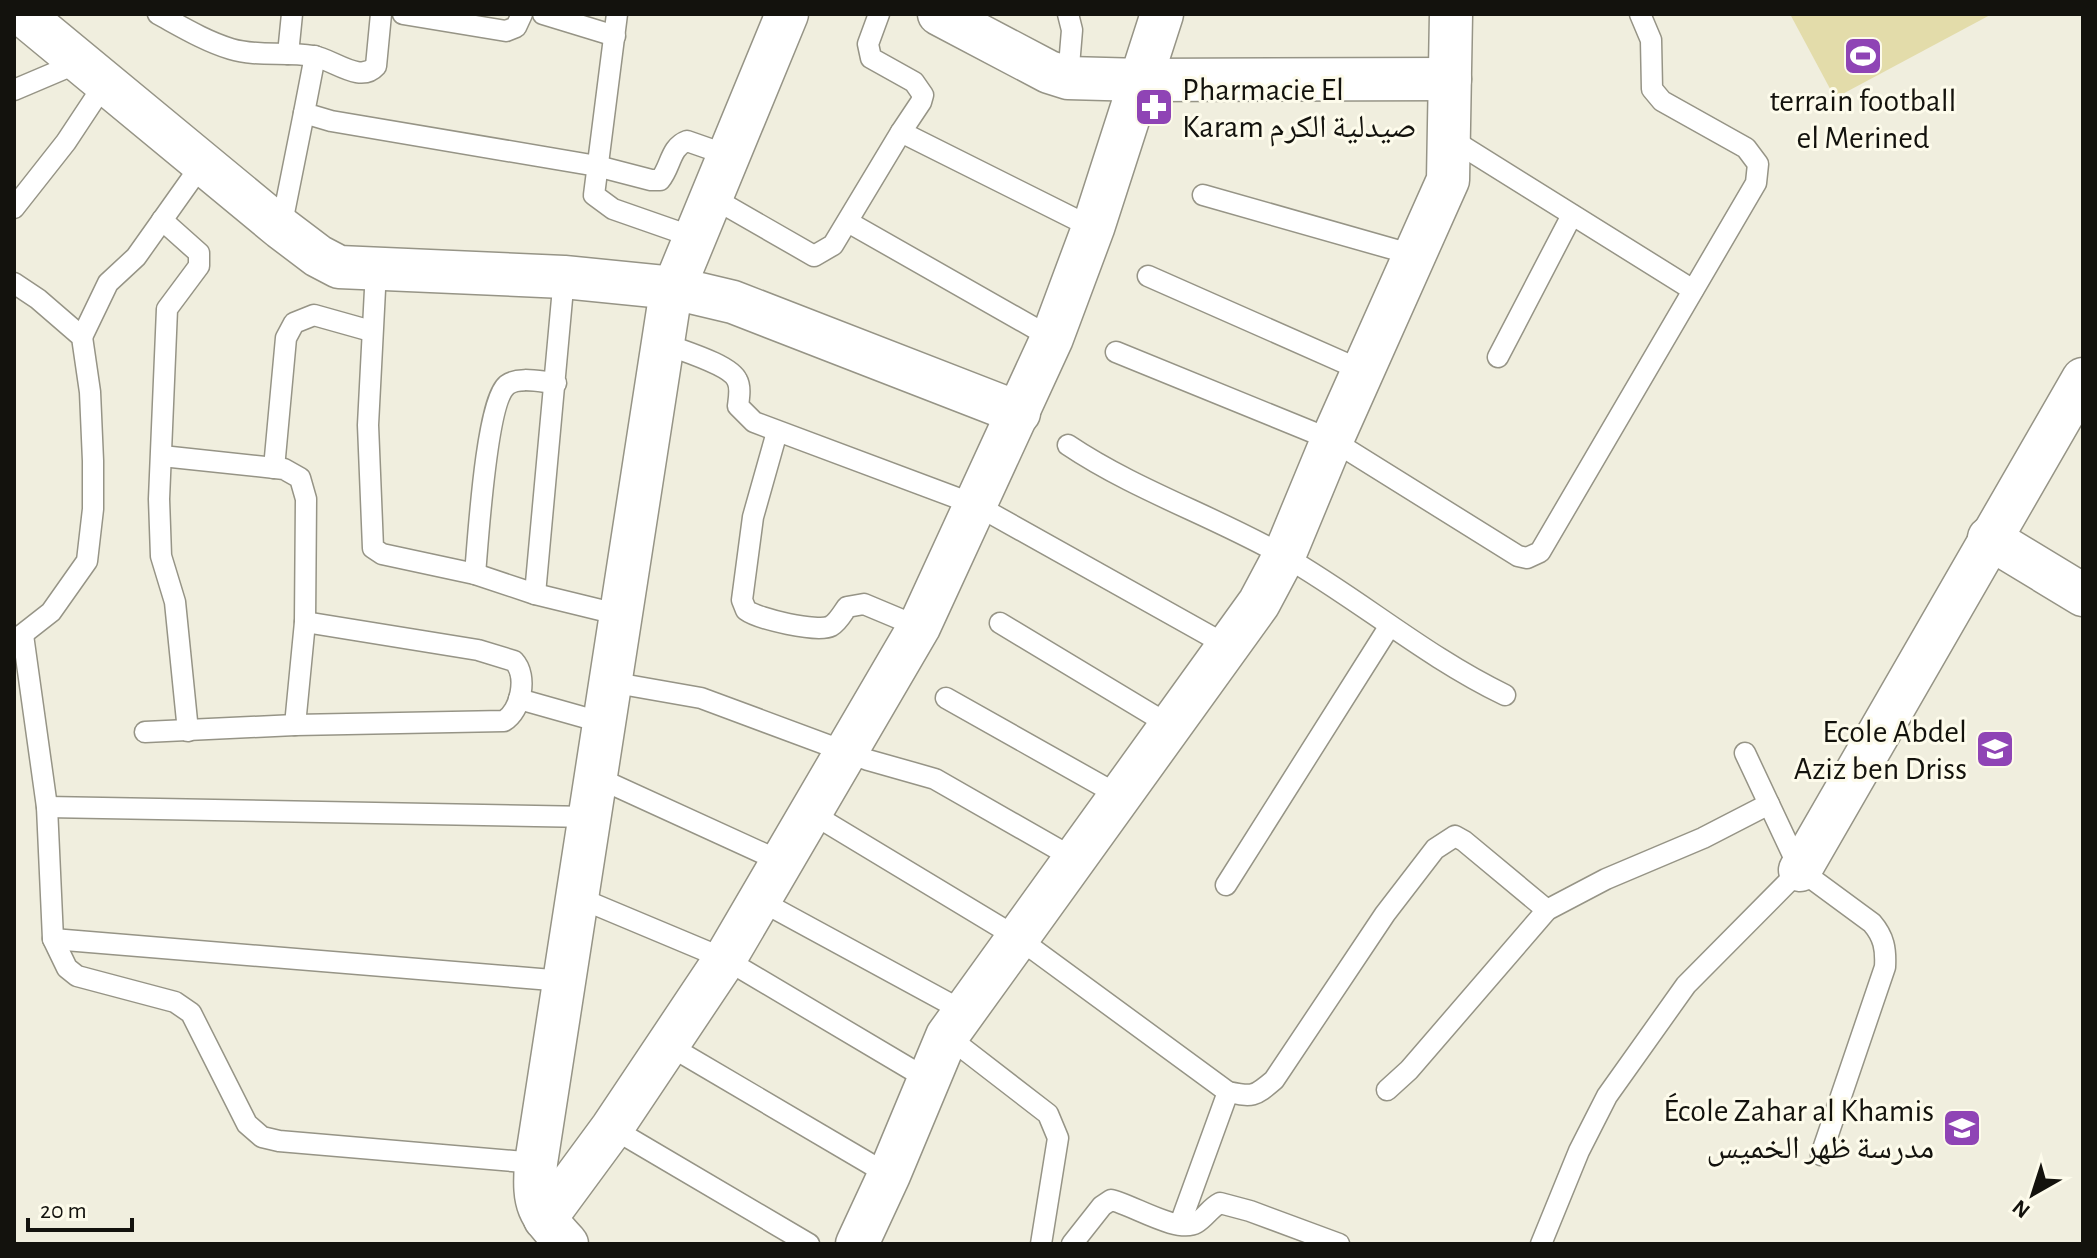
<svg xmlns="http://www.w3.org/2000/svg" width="2097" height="1258" font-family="'Alegreya Sans','Noto Naskh Arabic',sans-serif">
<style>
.green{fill:#e3dcaa}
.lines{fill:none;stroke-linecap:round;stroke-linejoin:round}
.lane-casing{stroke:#969486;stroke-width:23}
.street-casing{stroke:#969486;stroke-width:45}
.lane{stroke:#fff;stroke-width:20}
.street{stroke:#fff;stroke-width:42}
.labels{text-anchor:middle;stroke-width:6;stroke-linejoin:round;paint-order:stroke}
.poi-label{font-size:32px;fill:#13120d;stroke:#fdfbeb;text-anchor:end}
</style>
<rect width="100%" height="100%" fill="#f0eede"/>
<path class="green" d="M 1790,14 L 1992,14 L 1835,98 Z"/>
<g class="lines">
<defs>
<g id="lane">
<path d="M 158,14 C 182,27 205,41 231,49 C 257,57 286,51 313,56 C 333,59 360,84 376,66 L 381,14"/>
<path d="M 403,14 L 506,31 L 516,27 L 522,14"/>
<path d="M 543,14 L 615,36"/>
<path d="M 617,14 L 594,195 L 613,209 L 696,238"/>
<path d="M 879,14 L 868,44 L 871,58 L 914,82 L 923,95 L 921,102 L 901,132 L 1093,228"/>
<path d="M 288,54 L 292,14"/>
<path d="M 315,56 L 304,113 L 331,121 L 597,166 L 651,180 L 660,180 C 671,167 670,147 687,141 L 730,156"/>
<path d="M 1068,78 L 1072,30 L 1068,14"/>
<path d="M 14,90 L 80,62"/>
<path d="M 1448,137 L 1693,290"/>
<path d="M 1203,195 L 1414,255"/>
<path d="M 713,198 L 814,256 L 833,245 L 901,132"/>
<path d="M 14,208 L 66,142 L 105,83"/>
<path d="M 162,220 L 199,253 L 199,266 L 167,309 L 159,499 L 161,556 L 175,602 L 188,731"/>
<path d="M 848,222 L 1052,338"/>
<path d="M 281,228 L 304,113"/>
<path d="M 376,270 L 368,425 L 373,548 L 382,554 L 475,574 L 535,594 L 621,615"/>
<path d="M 1148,276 L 1363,371"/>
<path d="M 14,283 L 38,299 L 82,337 L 90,392 L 93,461 L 93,509 L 87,561 L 51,612 L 14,641"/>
<path d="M 82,337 L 108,283 L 136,257 L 202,164"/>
<path d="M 663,343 C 679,350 730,364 737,380 C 741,387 739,398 738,406 L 754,422 L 976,505 L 1228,646"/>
<path d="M 1116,352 L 1332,440 L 1518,556 L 1527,558 L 1540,552 L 1756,183 L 1758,164 L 1746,148 L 1662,101 L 1652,89 L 1651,40 L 1640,14"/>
<path d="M 1498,357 L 1572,215"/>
<path d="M 777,432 L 753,517 L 742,600 L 746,610 C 758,619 818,633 831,626 C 838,622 842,614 847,607 L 864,604 L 919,627"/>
<path d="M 1068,445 C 1135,490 1214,516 1284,556 C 1359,599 1426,657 1505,695"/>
<path d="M 162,456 L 284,469 L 300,478 L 306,499 L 305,622 L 295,725"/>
<path d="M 274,468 L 286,338 L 294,323 L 314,315 L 371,331"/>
<path d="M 475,574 C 478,542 486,402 507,385 C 519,376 541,382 556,383"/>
<path d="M 535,594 L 564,277"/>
<path d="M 1000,623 L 1171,726"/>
<path d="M 23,635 L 47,807 L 53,939 L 67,968 L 77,976 L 175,1002 L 191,1013 L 247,1124 L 262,1137 L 279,1141 L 536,1163"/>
<path d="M 610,682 L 701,698 L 868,760 L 935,779 L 1075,859"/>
<path d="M 946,698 L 1120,796"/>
<path d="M 519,699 L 604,723"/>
<path d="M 145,732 L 295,725 L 504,721 C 521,711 528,676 514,661 L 478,650 L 305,622"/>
<path d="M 1745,753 L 1800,870 L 1872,923 C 1884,937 1886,949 1885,967 L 1821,1155"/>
<path d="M 596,777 L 782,862"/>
<path d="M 47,807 L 590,817"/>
<path d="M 811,813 L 1018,938 L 1228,1092 C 1253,1097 1254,1097 1274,1080 L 1385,914 L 1435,849 L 1455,836 L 1464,841 L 1547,910"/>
<path d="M 1226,885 L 1389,627"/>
<path d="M 577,897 L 725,959 L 929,1080"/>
<path d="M 759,900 L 965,1012"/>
<path d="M 53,939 L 564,981"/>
<path d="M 947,1036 L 1048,1114 L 1058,1138 L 1041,1244"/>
<path d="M 668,1045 L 889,1175"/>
<path d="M 1387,1090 L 1409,1070 L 1547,910 L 1606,879 L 1703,838 L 1769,804"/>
<path d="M 612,1128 L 809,1244"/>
<path d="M 1180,1224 L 1228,1092"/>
<path d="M 1072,1244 L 1102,1206 L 1111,1200 C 1131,1204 1178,1234 1196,1223 C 1205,1218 1210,1208 1220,1203 L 1250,1211 L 1339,1244"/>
<path d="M 1541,1244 L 1579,1151 L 1607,1096 L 1686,985 L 1800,870"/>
</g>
<g id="street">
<path d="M 22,14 L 281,228 L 318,256 L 339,267 L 564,277 L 674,288 L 733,302 L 1019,413"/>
<path d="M 939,14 L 1049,72 L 1068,78 L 1142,80 L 1450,79"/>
<path d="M 1989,538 L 2083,595"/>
<path d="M 1800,870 L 2083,379"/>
<path d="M 545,1219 L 612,1128 L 725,959 L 919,627 L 1052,338 L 1093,228 L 1162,14"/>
<path d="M 567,1244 C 538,1212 533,1207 536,1163 L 668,310 L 674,288 L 787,14"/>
<path d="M 857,1244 L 889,1175 L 947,1036 L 1259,603 L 1284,556 L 1332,440 L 1448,180 L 1451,14"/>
</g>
</defs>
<use href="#lane" class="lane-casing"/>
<use href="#street" class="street-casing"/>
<use href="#lane" class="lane"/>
<use href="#street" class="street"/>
</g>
<defs>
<symbol id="stadium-square" viewBox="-11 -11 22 22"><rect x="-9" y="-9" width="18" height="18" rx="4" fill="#8f44b5" stroke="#fdfbeb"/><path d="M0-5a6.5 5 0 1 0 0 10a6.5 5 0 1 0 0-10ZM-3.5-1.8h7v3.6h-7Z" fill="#fff"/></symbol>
<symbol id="pharmacy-square" viewBox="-11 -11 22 22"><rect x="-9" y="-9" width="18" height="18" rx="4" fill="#8f44b5" stroke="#fdfbeb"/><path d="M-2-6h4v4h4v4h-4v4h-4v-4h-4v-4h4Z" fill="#fff"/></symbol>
<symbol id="school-square" viewBox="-11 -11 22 22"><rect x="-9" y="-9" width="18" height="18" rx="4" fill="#8f44b5" stroke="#fdfbeb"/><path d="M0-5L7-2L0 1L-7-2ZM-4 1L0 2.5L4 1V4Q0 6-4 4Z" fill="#fff"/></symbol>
</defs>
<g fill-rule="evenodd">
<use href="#stadium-square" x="1841" y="34" width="44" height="44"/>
<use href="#pharmacy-square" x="1132" y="85" width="44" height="44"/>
<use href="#school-square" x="1973" y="727" width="44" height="44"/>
<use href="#school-square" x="1940" y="1106" width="44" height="44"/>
</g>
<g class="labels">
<g class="poi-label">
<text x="1182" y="100" text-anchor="start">Pharmacie El<tspan x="1182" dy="37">Karam صيدلية الكرم</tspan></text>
<text x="1863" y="111" text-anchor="middle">terrain football<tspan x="1863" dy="37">el Merined</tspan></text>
<text x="1967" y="742">Ecole Abdel<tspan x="1967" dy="37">Aziz ben Driss</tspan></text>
<text x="1934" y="1121">École Zahar al Khamis<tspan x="1934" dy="37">مدرسة ظهر الخميس</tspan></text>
</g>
</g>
<rect width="2097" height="1258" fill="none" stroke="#13120d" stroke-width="32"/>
<g transform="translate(2033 1194) rotate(219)" stroke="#fdfbeb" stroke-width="6" paint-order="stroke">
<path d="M0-6L14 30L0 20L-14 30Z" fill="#13120d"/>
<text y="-12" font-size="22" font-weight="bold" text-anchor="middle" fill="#13120d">N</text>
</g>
<path d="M28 1218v12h104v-12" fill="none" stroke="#13120d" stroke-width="4"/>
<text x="40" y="1218" font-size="24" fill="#13120d" stroke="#fdfbeb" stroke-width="6" paint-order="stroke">20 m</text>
</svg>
